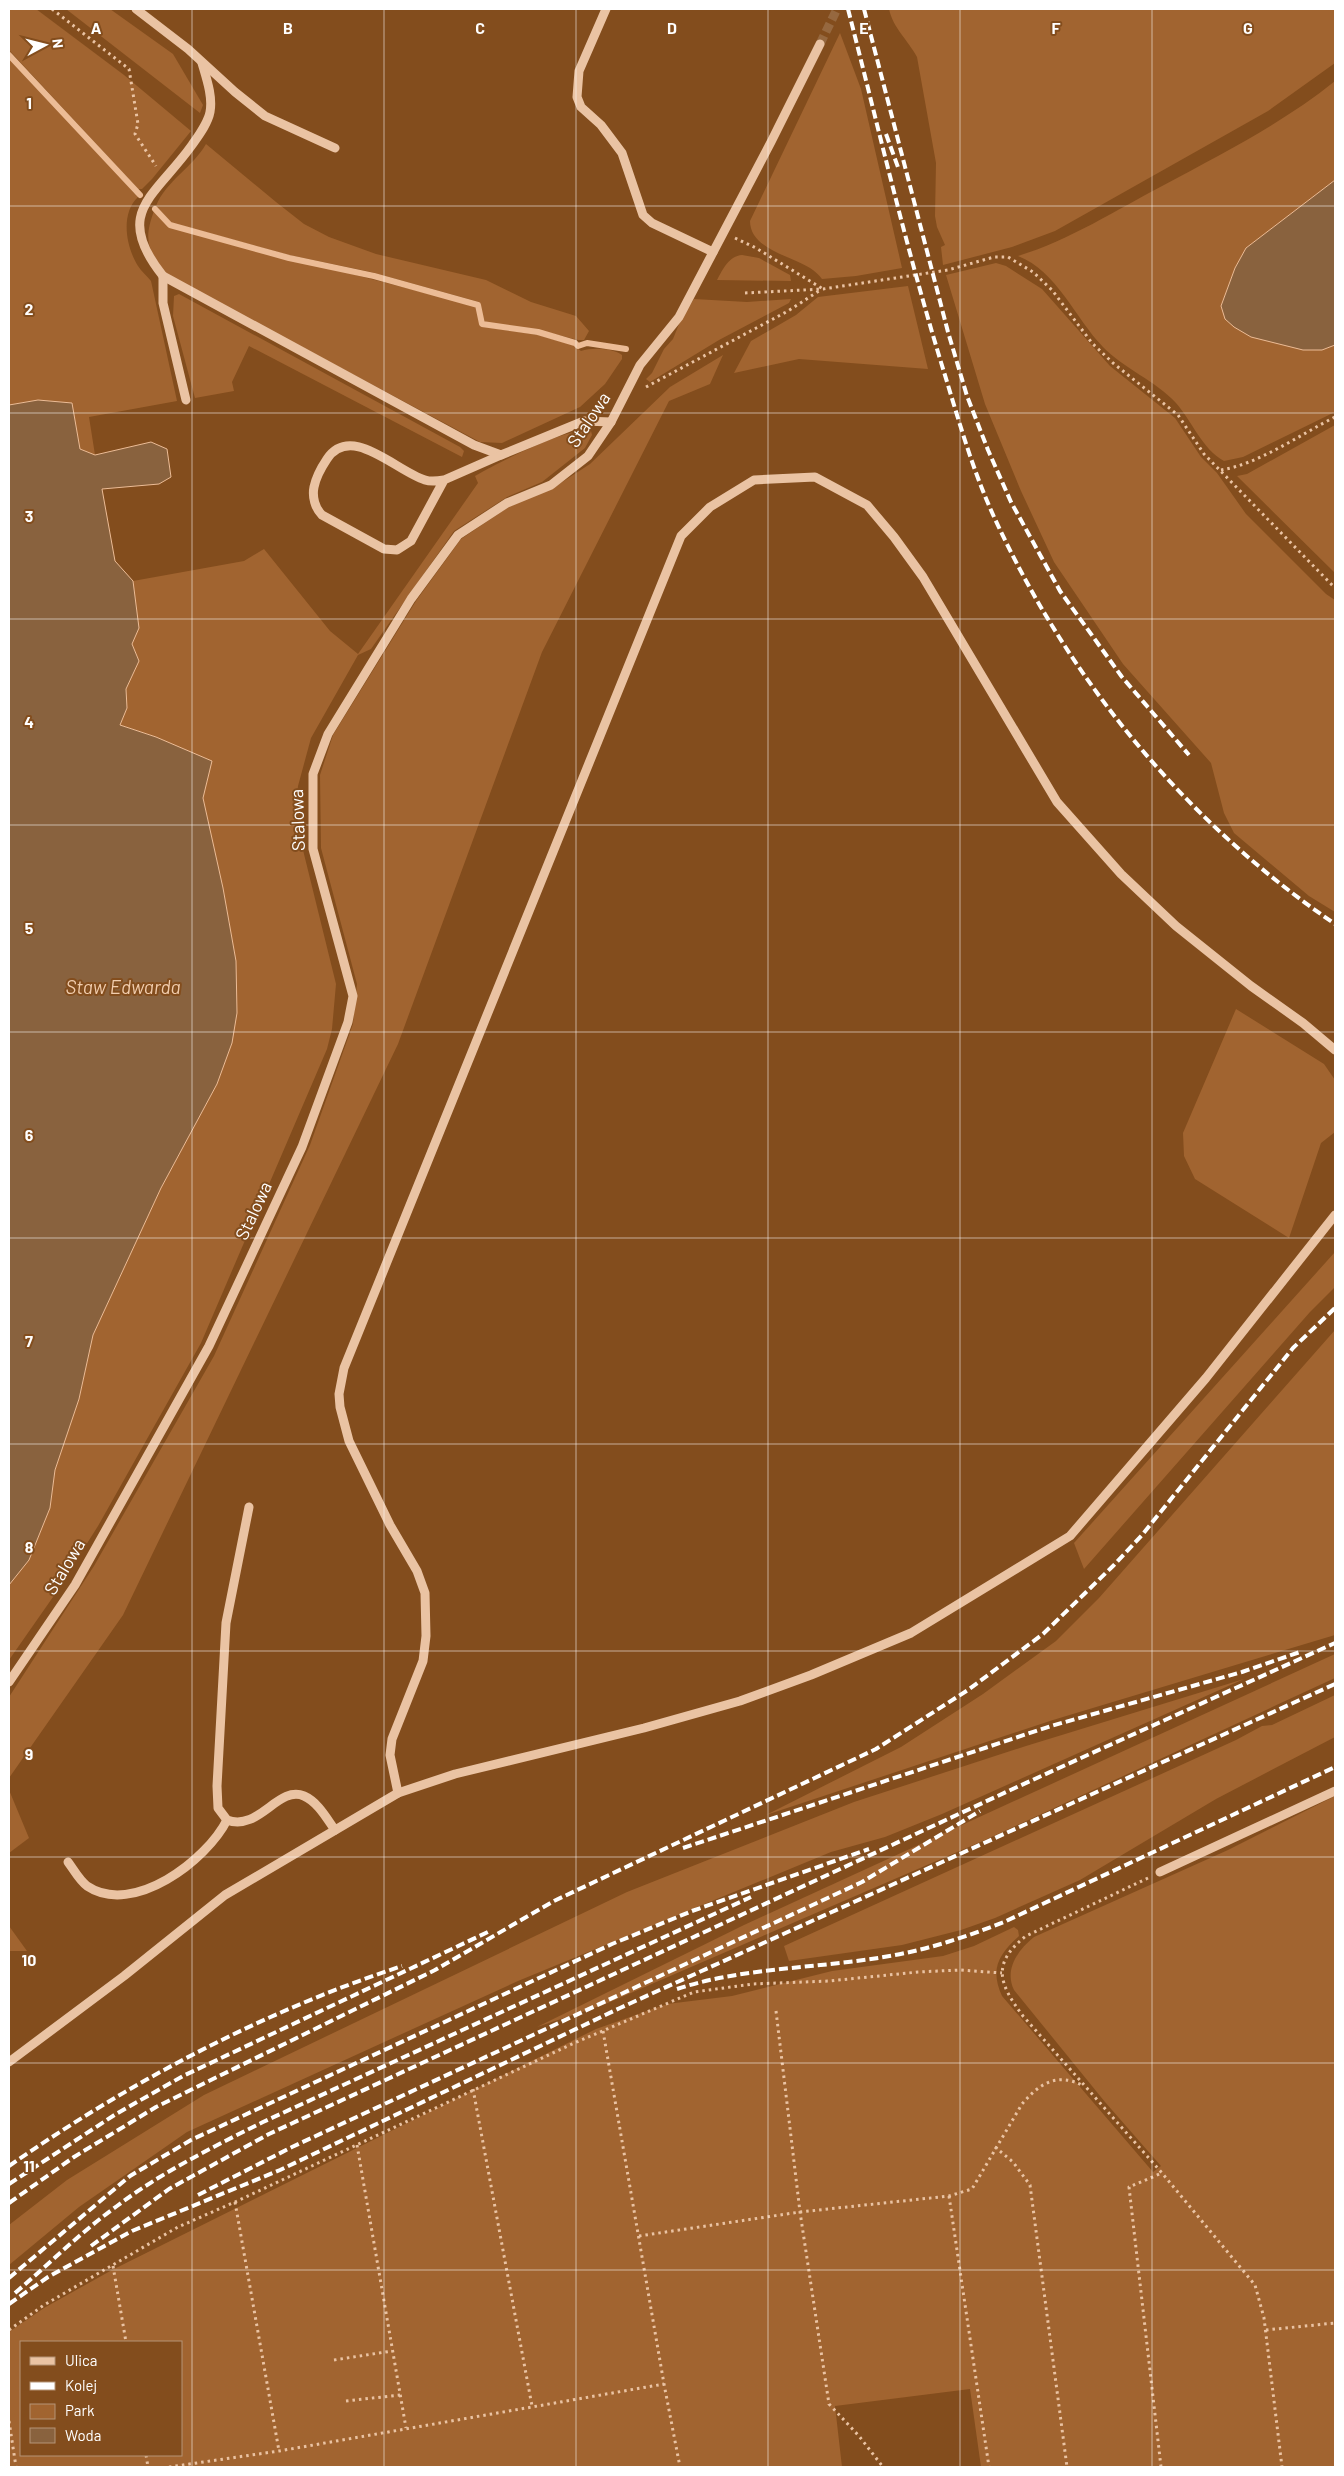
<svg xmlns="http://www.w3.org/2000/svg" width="1344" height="2476" font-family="Barlow,sans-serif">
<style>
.green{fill:#a16430;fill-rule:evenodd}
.water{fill:#89623e;stroke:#ecbc96}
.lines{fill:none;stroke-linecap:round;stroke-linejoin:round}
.stream{stroke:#ecbc96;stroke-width:6}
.minor-tunnel{stroke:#96683f;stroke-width:9;stroke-dasharray:9 4.5;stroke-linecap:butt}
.path{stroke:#eac3a3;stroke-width:3;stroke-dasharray:2.5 4;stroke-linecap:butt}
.minor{stroke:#eac3a3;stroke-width:9}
.rail{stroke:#fff;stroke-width:4;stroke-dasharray:9 4;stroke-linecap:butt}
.grid{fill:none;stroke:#fff;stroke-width:1;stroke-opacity:0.55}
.labels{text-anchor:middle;stroke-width:4;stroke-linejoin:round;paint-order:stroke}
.street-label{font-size:18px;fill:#fff;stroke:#834d1d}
.water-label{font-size:19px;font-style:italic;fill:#f1cdae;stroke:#834d1d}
.grid-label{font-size:16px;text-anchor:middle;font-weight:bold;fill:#fff;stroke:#834d1d;stroke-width:4;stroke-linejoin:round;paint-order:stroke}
</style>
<rect width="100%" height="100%" fill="#834d1d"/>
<g class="green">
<path d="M 9,9 L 36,9 L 124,75 L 191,131 L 152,179 L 142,189 L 138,189 L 9,50 Z"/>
<path d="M 66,9 L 110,9 L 173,54 L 203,105 L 200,113 Z"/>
<path d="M 889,9 L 1335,9 L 1335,63 L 1268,111 L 1055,231 L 1012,247 L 943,265 L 941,247 L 945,245 L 937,227 L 935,216 L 936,163 L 917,57 C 908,40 893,28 889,9 Z"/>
<path d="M 840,33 L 861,89 L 902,268 L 856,276 L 822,279 C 819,275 815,271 810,268 C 791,256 750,249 750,221 Z"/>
<path d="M 9,58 L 138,197 C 120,214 126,247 138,266 C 141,271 147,276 151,281 L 177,401 L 89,417 L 95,455 L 80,449 L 38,400 L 9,405 Z"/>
<path d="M 1335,81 L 1335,180 L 1246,248 L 1235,268 L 1221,306 L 1322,350 L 1335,345 L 1335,412 L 1243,457 L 1224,461 C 1202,449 1192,421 1176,403 C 1155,380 1124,369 1103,347 C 1075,318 1057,271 1018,256 C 1070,240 1116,210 1164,185 C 1223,153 1283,123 1335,81 Z"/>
<path d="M 206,144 L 276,202 L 304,224 L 329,237 L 376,254 L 486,280 L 531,302 L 576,316 L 589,331 L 584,340 L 578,340 L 539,330 L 483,322 L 479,302 L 371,272 L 289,255 L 172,223 L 156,206 C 166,181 193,167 206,144 Z"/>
<path d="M 154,211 L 169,227 L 476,306 L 480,326 L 538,335 L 573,345 L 581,351 C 592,347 613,348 622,355 L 622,359 L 605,384 L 580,407 L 502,443 L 480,442 L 167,275 C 148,250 143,241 154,211 Z"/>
<path d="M 742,255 L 759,258 L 790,275 L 791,281 L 717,280 C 723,269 729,256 742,255 Z"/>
<path d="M 996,263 L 1006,266 L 1042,289 L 1110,366 L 1175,418 L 1201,457 L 1217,473 L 1246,514 L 1326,594 L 1335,600 L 1335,912 L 1309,896 L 1234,833 L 1224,813 L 1211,763 L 1123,664 L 1054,562 L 1021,491 L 985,404 L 946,275 Z"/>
<path d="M 908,286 L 928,369 L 799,359 L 734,373 L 751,341 L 796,315 L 818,297 Z"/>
<path d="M 179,294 L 460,447 L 464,451 L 462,457 L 249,346 L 232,382 L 234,391 L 195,398 L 173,316 L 174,296 Z"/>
<path d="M 694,299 L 747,302 L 791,299 L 789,303 L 719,340 L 650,382 L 646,379 L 652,373 L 664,349 L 673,339 L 681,319 Z"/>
<path d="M 723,355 L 710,384 L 669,401 L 542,652 L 398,1044 L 123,1615 L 9,1778 L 9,1697 L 94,1566 L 214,1356 L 310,1145 L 353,1024 L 357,984 L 321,848 L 320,775 L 333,735 L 416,601 L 461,539 L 510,506 L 553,488 L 590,464 L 670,387 Z"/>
<path d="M 1335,425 L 1335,573 L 1237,476 L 1247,474 Z"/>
<path d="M 588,429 L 591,431 L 592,435 L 585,448 L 542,482 L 507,497 L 454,531 L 371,649 L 358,655 L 311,738 L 298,786 L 296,807 L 303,850 L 336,984 L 332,1029 L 327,1049 L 201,1343 L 98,1526 L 53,1597 L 9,1660 L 9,1585 L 29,1560 L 50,1508 L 55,1470 L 79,1399 L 93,1335 L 161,1188 L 217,1084 L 237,1013 L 236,961 L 223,888 L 203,798 L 156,737 L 120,725 L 127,708 L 126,689 L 139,661 L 132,644 L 138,620 L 133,581 L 244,561 L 264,549 L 330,631 L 358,654 L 478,483 L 475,476 C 503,460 557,433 588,429 Z"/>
<path d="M 1236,1009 L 1324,1064 L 1335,1080 L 1335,1132 L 1321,1143 L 1289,1238 L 1195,1179 L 1184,1156 L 1183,1133 Z"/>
<path d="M 1335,1252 L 1335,1287 L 1310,1312 L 1084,1569 L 1074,1543 Z"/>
<path d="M 1335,1330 L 1335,1635 L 1053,1720 L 766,1815 L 901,1747 L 983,1694 L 1056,1641 L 1099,1598 Z"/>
<path d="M 1335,1654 L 1335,1678 L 985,1840 L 603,2005 L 537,2027 L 744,1925 Z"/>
<path d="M 1244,1679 L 942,1814 L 885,1837 L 831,1852 L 518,1981 L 187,2132 L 79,2207 L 9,2265 L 9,2225 L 67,2180 L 204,2095 L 627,1892 L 854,1802 L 1026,1746 Z"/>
<path d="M 1335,1695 L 1335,1737 L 1216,1799 L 1080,1880 L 995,1918 L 961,1930 L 902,1945 L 789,1961 L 784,1946 L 1236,1740 L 1262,1726 L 1272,1725 Z"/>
<path d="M 9,1790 L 29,1838 L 9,1853 Z"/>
<path d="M 1335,1796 L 1335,2467 L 981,2467 L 970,2389 L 835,2406 L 842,2467 L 9,2467 L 9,2332 L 44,2308 L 112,2270 L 596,2029 L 667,2004 L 732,1996 L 832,1971 L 943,1956 L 974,1946 L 1014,1927 L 1018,1930 L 1019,1936 C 998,1955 990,1969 1002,1996 L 1153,2172 L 1161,2166 L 1105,2102 L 1014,1990 C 1004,1969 1018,1950 1034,1937 L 1228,1850 ZM 21,2342 L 181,2342 L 181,2455 L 21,2455 Z"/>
<path d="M 9,1926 L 27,1951 L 9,1951 Z"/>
</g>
<g class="water">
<path d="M 1335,180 L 1335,345 L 1322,350 L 1303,350 L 1251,337 L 1234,327 L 1225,319 L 1221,306 L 1235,268 L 1246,248 Z"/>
<path d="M 38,400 L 72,403 L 80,449 L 95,455 L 151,442 L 167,449 L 171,477 L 159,484 L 102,489 L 115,561 L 133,581 L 139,628 L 132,644 L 139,661 L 126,689 L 127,708 L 120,725 L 156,737 L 212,761 L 203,798 L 223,888 L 236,961 L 237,1013 L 232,1043 L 217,1084 L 161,1188 L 93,1335 L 79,1399 L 55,1470 L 50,1508 L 29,1560 L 9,1585 L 9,405 Z"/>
</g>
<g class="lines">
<g class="stream">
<path d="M 9,55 L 140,195"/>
<path d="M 155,209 L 170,225 L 289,258 L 374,276 L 478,305 L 482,324 L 538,332 L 575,343 L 578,346 L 587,343 L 626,349"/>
</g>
<path class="minor-tunnel" d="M 820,44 L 837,9"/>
<g class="path">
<path d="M 52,9 L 129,69 L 138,124 L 135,134 L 156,166"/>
<path d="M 735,238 L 756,248 L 823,289"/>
<path d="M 745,293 L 823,289 L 948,270 L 994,257 L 1008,257 L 1033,272 L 1052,290 L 1092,343 L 1113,363 L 1178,415 L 1204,454 L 1335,588"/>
<path d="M 646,387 L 788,311 L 822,289"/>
<path d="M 1221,470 C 1259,464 1301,434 1335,417"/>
<path d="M 1148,1878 L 1026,1936 C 990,1964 1000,1985 1023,2016 L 1162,2173 L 1255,2285 L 1264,2318 L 1282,2467"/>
<path d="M 776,2011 L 800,2212 L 829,2404 L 859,2436 L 883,2467"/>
<path d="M 603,2031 L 664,2384 L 680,2467"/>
<path d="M 473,2089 L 532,2406"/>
<path d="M 357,2145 L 406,2428"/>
<path d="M 995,2147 L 1013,2162 L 1030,2185 L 1067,2467"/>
<path d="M 949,2196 L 989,2467"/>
<path d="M 235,2202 L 279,2451"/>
<path d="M 639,2236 L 800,2212 L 949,2196 L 972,2189 L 1022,2104 C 1040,2083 1057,2072 1084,2086"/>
<path d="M 113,2266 L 126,2342"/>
<path d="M 9,2330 L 44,2305 L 178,2227 L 235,2202 L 572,2044 L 694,1992 L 753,1984 L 829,1981 L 918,1972 L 960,1970 L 1002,1973"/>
<path d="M 1266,2330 L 1335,2323"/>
<path d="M 334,2360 L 392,2351"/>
<path d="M 346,2401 L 400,2395"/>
<path d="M 9,2421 L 16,2467"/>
<path d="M 146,2455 L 148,2467"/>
<path d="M 169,2467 L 279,2451 L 664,2384"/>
<path d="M 1161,2467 L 1129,2187 L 1162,2173"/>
</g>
<g class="minor">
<path d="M 136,9 L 188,49 L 235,92 L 265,116 L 335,148"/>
<path d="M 606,9 L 579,71 L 577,97 L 581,107 L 601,125 L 622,153 L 643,215 L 652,223 L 713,252"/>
<path d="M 202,63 C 206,77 213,96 210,112 C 208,123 199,135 192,145 C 155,197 112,212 163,276 L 474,445 L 501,455 L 584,421 L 611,422"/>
<path d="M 163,276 L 163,303 L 186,400"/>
<path d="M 444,480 C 438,481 431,482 425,480 C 396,471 351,423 327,459 C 321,468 316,477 314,487 C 312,497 315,508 322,515 L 384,549 L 397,550 L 411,541 L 444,480 L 501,455"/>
<path d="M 249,1507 L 226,1623 L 217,1786 L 218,1808 L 227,1820 C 259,1832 278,1785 304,1796 C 318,1802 327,1819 335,1830"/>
<path d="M 9,1682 L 75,1585 L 209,1346 L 302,1147 L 348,1022 L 353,996 L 313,849 L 313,774 L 328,734 L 411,599 L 458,535 L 507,503 L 551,485 L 588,456 L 611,422 L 640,365 L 679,317 L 771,142 L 820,44"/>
<path d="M 398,1793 L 390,1755 L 392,1739 L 423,1661 L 426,1636 L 425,1593 L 417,1571 L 390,1525 L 349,1441 L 340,1407 L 339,1394 L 344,1368 L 681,536 L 710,507 L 754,480 L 815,477 L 867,505 L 894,537 L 923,577 L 1057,802 L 1121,874 L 1176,926 L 1251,986 L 1303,1023 L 1335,1050"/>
<path d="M 68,1862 C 74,1870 79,1880 87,1886 C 133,1917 207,1860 227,1820"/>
<path d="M 1160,1872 L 1335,1791"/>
<path d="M 9,2062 L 124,1976 L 225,1895 L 398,1793 L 455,1774 L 644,1728 L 740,1701 L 811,1675 L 911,1633 L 1070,1536 L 1206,1378 L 1335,1215"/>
</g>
<g class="rail">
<path d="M 848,9 C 879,130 907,252 944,372 C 959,421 973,472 995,519 C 1070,682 1187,823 1335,924"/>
<path d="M 864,9 L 948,332 L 967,396 L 988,450 L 1011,502 L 1060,591 L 1122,677 L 1189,755"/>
<path d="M 886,134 L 899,170"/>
<path d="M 683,1848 L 1051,1726 L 1242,1672 L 1300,1652"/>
<path d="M 677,1989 C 747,1966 822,1969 895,1955 C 933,1948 968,1936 1004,1922 L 1335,1767"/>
<path d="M 9,2166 C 130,2082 262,2012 402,1966"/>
<path d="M 9,2184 L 116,2114 L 183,2076 L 490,1931"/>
<path d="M 198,2195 L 292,2147 L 862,1882 L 980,1811"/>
<path d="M 9,2203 L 74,2157 L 156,2107 L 435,1970 L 554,1901 L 876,1749 L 968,1690 L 1043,1634 L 1114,1565 L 1142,1535 L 1293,1348 L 1335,1308"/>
<path d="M 91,2246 L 169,2189 L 269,2134 L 1017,1787 L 1335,1643"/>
<path d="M 9,2278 L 130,2176 L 191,2140 L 612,1944 L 692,1911 L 869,1849"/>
<path d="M 15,2293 C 49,2264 81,2232 117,2206 C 162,2172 213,2147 263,2122 L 751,1897"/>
<path d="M 9,2304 L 48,2277 L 132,2231 L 280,2170 L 620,2008 L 1335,1684"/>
</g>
</g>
<path class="grid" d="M 192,9 L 192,2467M 384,9 L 384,2467M 576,9 L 576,2467M 768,9 L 768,2467M 960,9 L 960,2467M 1152,9 L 1152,2467M 9,206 L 1335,206M 9,413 L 1335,413M 9,619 L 1335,619M 9,825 L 1335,825M 9,1032 L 1335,1032M 9,1238 L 1335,1238M 9,1444 L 1335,1444M 9,1651 L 1335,1651M 9,1857 L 1335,1857M 9,2063 L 1335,2063M 9,2270 L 1335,2270"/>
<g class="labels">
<g class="street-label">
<text transform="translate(589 420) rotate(-56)" y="6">Stalowa</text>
<text transform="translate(298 820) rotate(-92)" y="6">Stalowa</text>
<text transform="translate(254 1211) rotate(-65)" y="6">Stalowa</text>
<text transform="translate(65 1567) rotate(-59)" y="6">Stalowa</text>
</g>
<g class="water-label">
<text x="123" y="994">Staw Edwarda</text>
</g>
</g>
<g class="grid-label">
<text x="96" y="34">A</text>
<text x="288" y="34">B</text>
<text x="480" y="34">C</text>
<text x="672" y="34">D</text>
<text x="864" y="34">E</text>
<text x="1056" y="34">F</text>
<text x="1248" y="34">G</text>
<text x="29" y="109">1</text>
<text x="29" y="315">2</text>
<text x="29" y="522">3</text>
<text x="29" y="728">4</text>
<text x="29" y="934">5</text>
<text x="29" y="1141">6</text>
<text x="29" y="1347">7</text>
<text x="29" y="1553">8</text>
<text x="29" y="1760">9</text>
<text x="29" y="1966">10</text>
<text x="29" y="2172">11</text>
</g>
<rect width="1344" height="2476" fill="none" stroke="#ffffff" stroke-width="20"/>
<rect x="20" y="2341" width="162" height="115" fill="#834d1d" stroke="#b59477"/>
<rect x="30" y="2357" width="25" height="8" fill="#eac3a3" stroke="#b59477"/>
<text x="65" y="2366" font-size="15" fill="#ffffff">Ulica</text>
<rect x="30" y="2382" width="25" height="8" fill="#ffffff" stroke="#b59477"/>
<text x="65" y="2391" font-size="15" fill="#ffffff">Kolej</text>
<rect x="30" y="2404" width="25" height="15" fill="#a16430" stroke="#b59477"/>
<text x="65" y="2416" font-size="15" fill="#ffffff">Park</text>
<rect x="30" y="2428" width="25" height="15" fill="#89623e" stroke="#b59477"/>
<text x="65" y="2441" font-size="15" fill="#ffffff">Woda</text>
<g transform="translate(45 45) rotate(83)" stroke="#834d1d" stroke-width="4" paint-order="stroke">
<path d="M0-4L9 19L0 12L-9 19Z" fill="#ffffff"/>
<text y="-8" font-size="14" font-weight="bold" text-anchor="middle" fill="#ffffff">N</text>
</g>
</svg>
